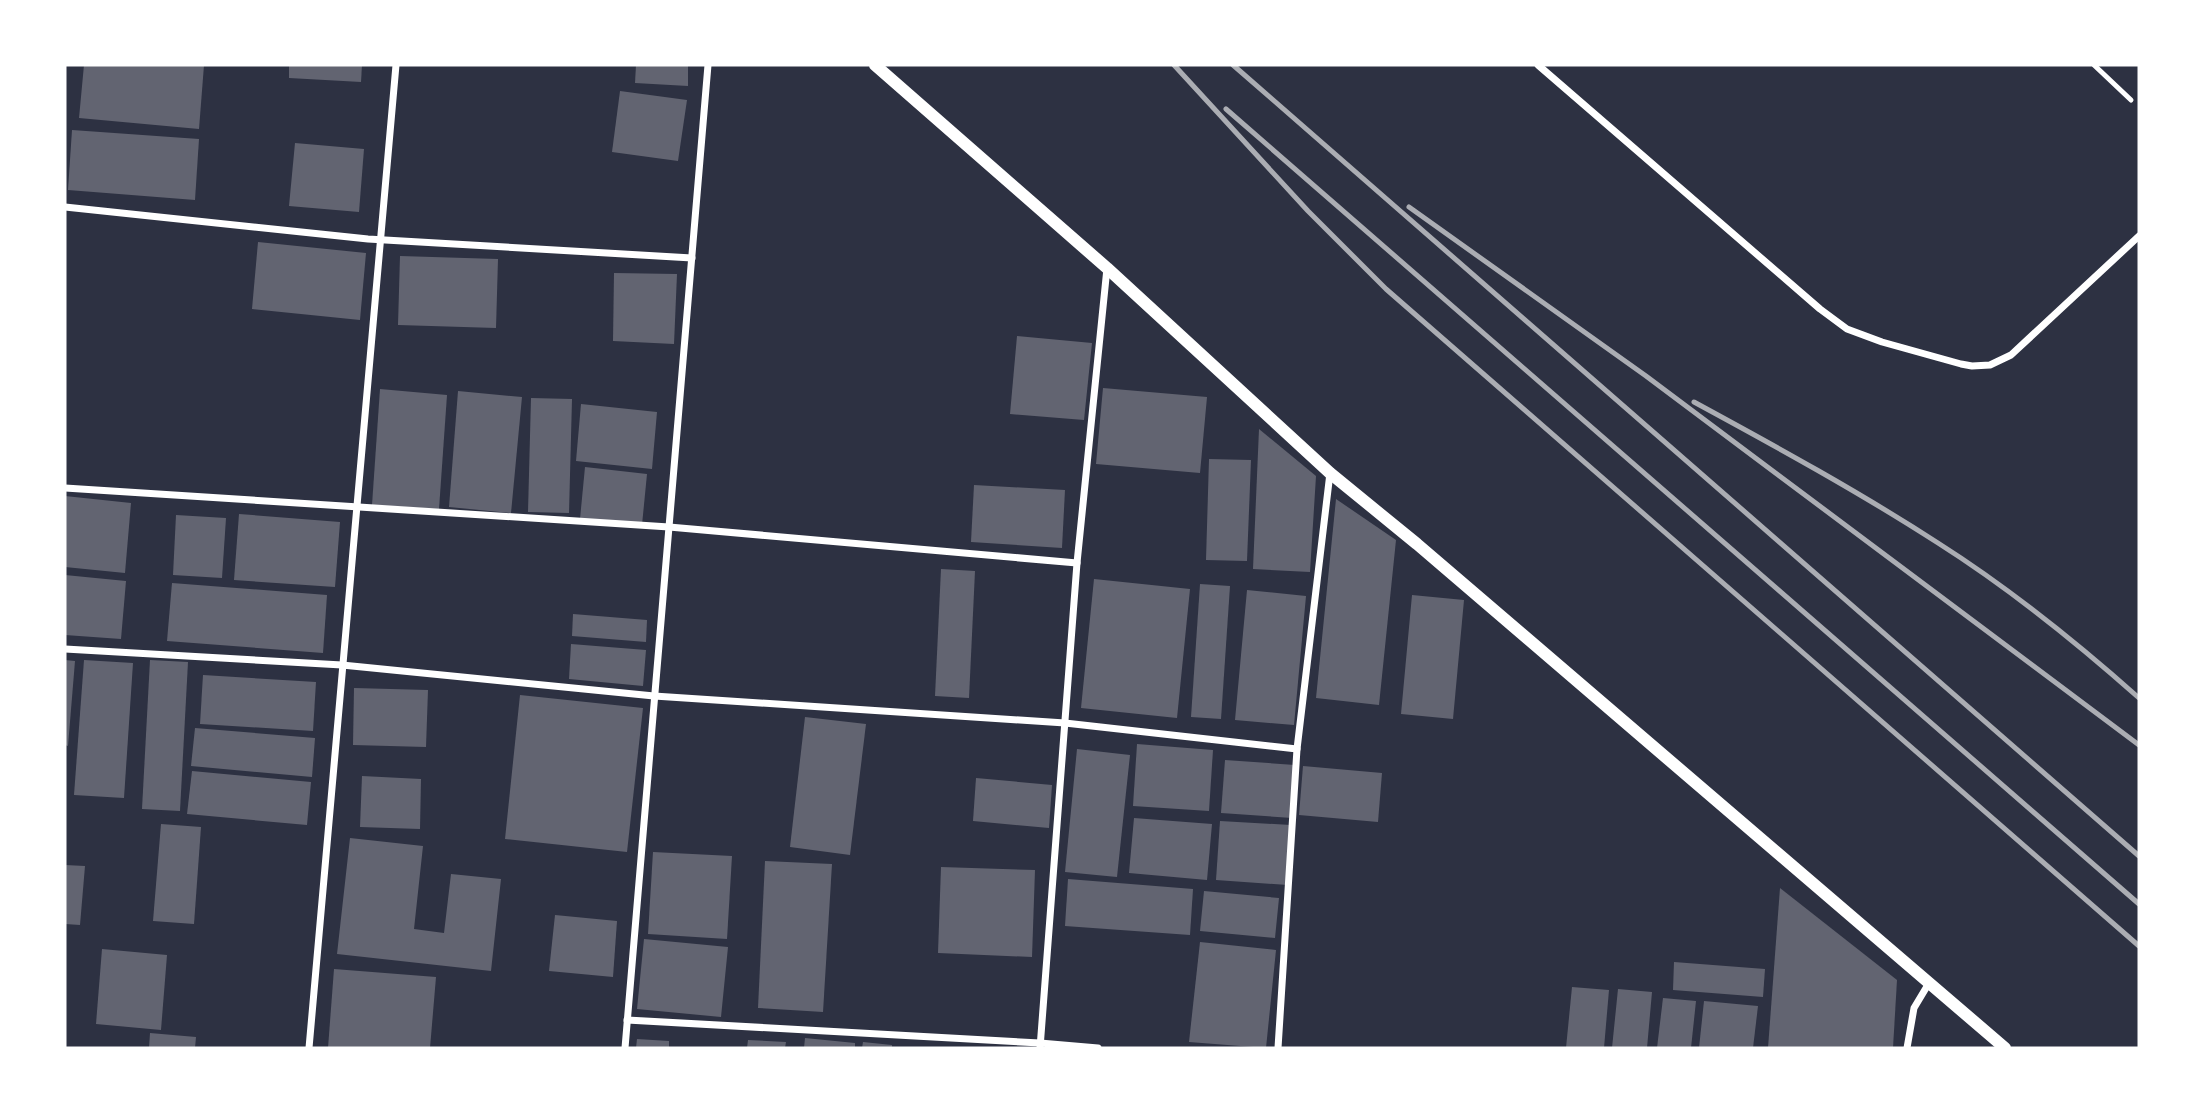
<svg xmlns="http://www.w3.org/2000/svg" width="2204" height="1113" font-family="'Zilla Slab',serif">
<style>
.building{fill:#626471}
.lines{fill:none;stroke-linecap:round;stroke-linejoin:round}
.service{stroke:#fff;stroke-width:5}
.minor{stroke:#fff;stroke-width:7}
.tertiary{stroke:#fff;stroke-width:12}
.rail{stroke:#abadb3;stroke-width:5}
</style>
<rect width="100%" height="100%" fill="#2d3142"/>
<g class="building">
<path d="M 84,65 L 204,65 L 199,129 L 79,118 Z"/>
<path d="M 289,65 L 362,65 L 361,82 L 289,78 Z"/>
<path d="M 636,65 L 688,65 L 688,86 L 635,83 Z"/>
<path d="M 620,91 L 687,100 L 678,161 L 612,152 Z"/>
<path d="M 72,130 L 199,139 L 195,200 L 68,190 Z"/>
<path d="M 295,143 L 364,149 L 359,212 L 289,206 Z"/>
<path d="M 258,242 L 366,253 L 360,320 L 252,309 Z"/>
<path d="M 400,256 L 498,259 L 496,328 L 398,325 Z"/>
<path d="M 614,273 L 677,274 L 674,344 L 613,341 Z"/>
<path d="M 1017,336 L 1092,343 L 1084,420 L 1010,414 Z"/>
<path d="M 1103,388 L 1207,397 L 1200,473 L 1096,464 Z"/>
<path d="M 380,389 L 447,395 L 439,509 L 372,505 Z"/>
<path d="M 458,391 L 522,397 L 511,513 L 449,507 Z"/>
<path d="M 531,398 L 572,399 L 569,513 L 528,512 Z"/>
<path d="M 581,404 L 657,412 L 652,469 L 576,461 Z"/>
<path d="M 1259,429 L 1316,476 L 1310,572 L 1253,569 Z"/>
<path d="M 1209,459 L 1251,460 L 1247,561 L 1206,560 Z"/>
<path d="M 585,467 L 647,474 L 642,525 L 580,519 Z"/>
<path d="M 974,485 L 1065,490 L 1062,548 L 971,542 Z"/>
<path d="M 65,496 L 131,503 L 125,573 L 65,567 Z"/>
<path d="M 1336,499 L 1396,540 L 1379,705 L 1316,698 Z"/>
<path d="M 239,514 L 340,522 L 335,587 L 234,580 Z"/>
<path d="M 176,515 L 226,518 L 222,578 L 173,575 Z"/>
<path d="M 941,569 L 975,571 L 969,698 L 935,696 Z"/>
<path d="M 65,575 L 126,581 L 121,639 L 65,635 Z"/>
<path d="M 1094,579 L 1190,589 L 1177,718 L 1081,708 Z"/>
<path d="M 172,583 L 327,595 L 323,653 L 167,641 Z"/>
<path d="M 1200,584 L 1230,586 L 1221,719 L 1191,717 Z"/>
<path d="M 1247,590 L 1306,596 L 1294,725 L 1235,720 Z"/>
<path d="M 1412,595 L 1464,600 L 1453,719 L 1401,714 Z"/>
<path d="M 573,614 L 647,620 L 646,642 L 572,636 Z"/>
<path d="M 571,644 L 646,650 L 643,686 L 569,679 Z"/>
<path d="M 65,660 L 75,661 L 68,746 L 65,745 Z"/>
<path d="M 84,660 L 133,663 L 124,798 L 74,795 Z"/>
<path d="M 150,660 L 188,662 L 180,811 L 142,809 Z"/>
<path d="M 203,675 L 316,682 L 313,731 L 200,724 Z"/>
<path d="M 354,688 L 428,690 L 426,747 L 353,745 Z"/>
<path d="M 520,695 L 643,708 L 627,852 L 505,839 Z"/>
<path d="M 805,717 L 866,724 L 850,855 L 790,847 Z"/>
<path d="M 195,728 L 315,738 L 312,777 L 191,766 Z"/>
<path d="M 1137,744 L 1213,750 L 1209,811 L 1133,806 Z"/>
<path d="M 1077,749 L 1130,755 L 1117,877 L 1065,872 Z"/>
<path d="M 1225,760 L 1295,765 L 1292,818 L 1221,813 Z"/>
<path d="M 1303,766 L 1382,773 L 1378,822 L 1299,815 Z"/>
<path d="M 192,771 L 311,782 L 307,825 L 187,814 Z"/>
<path d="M 362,776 L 421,779 L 420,829 L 360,827 Z"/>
<path d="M 976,778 L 1052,785 L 1049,828 L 973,821 Z"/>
<path d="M 1134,818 L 1212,824 L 1207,880 L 1129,873 Z"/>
<path d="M 1220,821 L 1291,825 L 1288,885 L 1216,880 Z"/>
<path d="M 161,824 L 201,827 L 194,924 L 153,921 Z"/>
<path d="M 350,838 L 423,846 L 414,929 L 444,933 L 451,874 L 501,879 L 491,971 L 337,954 Z"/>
<path d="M 653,852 L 732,856 L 727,939 L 648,934 Z"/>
<path d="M 765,861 L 832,864 L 823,1012 L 758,1008 Z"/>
<path d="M 65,865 L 85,866 L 80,925 L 65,924 Z"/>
<path d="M 941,867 L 1035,870 L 1032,957 L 938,953 Z"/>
<path d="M 1068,879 L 1193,889 L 1190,935 L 1065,926 Z"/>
<path d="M 1780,888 L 1897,980 L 1893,1048 L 1768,1048 Z"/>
<path d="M 1204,891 L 1279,898 L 1275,938 L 1200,931 Z"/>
<path d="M 555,915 L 617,921 L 613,977 L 549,971 Z"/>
<path d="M 644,939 L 728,947 L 721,1017 L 637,1009 Z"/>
<path d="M 1200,942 L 1276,950 L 1266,1048 L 1189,1042 Z"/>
<path d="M 102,949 L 167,955 L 161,1030 L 96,1024 Z"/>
<path d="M 1674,962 L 1765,969 L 1763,997 L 1673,990 Z"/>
<path d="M 334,969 L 436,977 L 430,1048 L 328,1048 Z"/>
<path d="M 1572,987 L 1609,990 L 1604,1048 L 1566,1048 Z"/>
<path d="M 1618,989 L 1652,992 L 1647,1048 L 1612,1048 Z"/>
<path d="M 1663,998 L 1696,1001 L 1691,1048 L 1657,1048 Z"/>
<path d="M 1704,1001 L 1758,1006 L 1753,1048 L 1699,1048 Z"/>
<path d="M 150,1033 L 196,1037 L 195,1048 L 149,1048 Z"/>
<path d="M 805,1038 L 855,1043 L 855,1048 L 804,1048 Z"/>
<path d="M 637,1039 L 669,1041 L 669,1048 L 636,1048 Z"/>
<path d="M 748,1040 L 786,1042 L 785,1048 L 747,1048 Z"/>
<path d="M 863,1042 L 892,1045 L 892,1048 L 862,1048 Z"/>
</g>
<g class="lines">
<path class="service" d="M 2094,65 L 2131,100"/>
<g class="minor">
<path d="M 1538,65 L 1820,309 L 1847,329 L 1882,342 L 1961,364 L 1972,366 L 1990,365 L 2011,355 L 2139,236"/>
<path d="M 65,207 L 368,239 L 692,258"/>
<path d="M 65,488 L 669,527 L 1077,563"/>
<path d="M 65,649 L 342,665 L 654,696 L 1065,723 L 1297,749"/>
<path d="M 627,1020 L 1040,1043 L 1098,1048"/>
<path d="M 309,1048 L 396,65"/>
<path d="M 625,1048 L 708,65"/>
<path d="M 1040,1048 L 1077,563 L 1107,268"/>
<path d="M 1278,1048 L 1297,749 L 1330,473"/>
<path d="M 1907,1048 L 1914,1008 L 1929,983"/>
</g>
<path class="tertiary" d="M 875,65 L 1107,268 L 1330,473 L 1417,544 L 2005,1048"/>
<g class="rail">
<path d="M 1174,65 L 1308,211 L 1386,289 L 2139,946"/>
<path d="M 1233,65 L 2139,856"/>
<path d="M 1226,109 L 2139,904"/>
<path d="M 1409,207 L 1646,376 L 2139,745"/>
<path d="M 1694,402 C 1777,447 1859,492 1938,543 C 2009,588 2076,642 2139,698"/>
</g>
</g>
<rect width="2204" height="1113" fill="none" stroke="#ffffff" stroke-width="133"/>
</svg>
